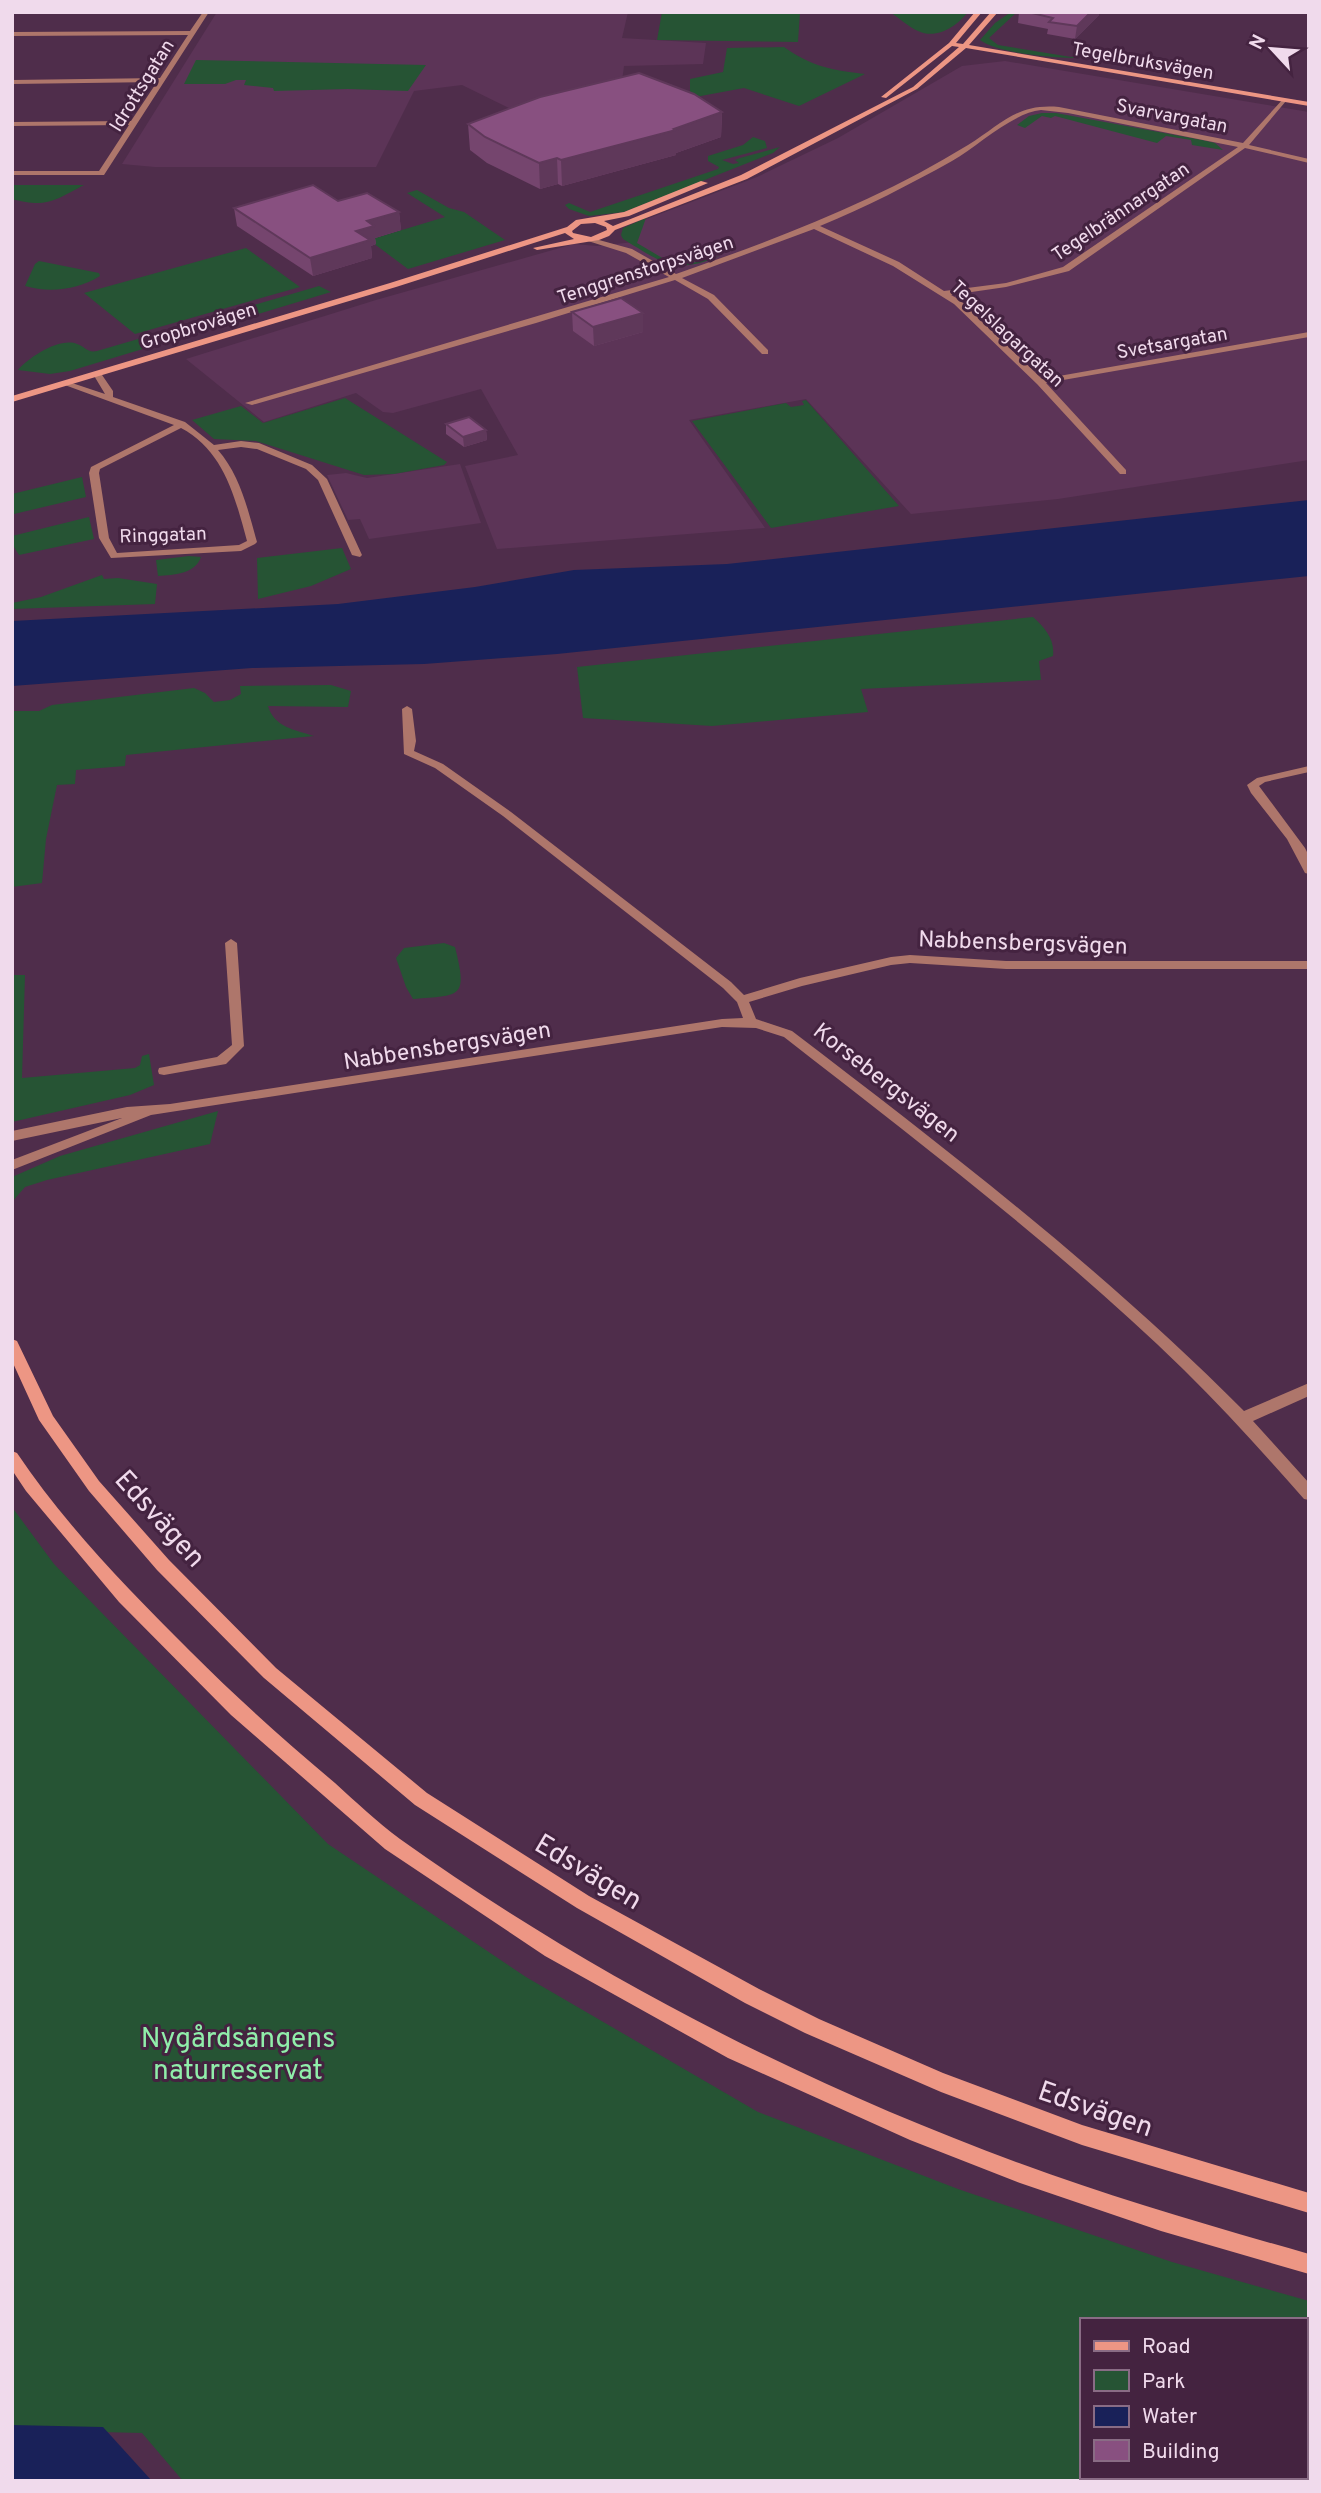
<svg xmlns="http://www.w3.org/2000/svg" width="1321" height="2493" font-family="Overpass,sans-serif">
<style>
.built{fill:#5c3457}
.green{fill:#265434;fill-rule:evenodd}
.water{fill:#192159}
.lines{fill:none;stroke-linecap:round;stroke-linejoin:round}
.street{fill:#ae766b;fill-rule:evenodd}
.secondary{fill:#ed9684;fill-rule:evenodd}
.wall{fill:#75456e}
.shaded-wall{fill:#5f385a}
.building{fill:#885080;stroke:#5f385a;stroke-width:2}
.labels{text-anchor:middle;stroke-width:6;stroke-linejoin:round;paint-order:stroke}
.far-street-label{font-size:19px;fill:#f0daec;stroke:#442340}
.street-label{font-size:23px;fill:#f0daec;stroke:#442340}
.near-street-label{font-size:28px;fill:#f0daec;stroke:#442340}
.near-park-label{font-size:28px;fill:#90eeaa;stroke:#442340}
</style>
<rect width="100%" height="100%" fill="#4f2d4b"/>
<g class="built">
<path d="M 217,12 L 628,12 L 622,38 L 706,43 L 703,64 L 624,66 L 622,81 L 511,109 L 462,85 L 414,91 L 376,167 L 155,167 L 122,164 Z"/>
<path d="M 1005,61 L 1309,112 L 1309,460 L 1058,499 L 911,514 L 806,399 L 689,420 L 765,528 L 497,549 L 465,466 L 518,455 L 481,389 L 393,413 L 383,412 L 356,393 L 264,422 L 186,359 L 376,300 L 574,244 L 597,246 L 634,242 L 639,222 L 757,177 L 838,138 L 962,66 Z"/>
<path d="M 460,464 L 481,523 L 369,539 L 360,519 L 348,520 L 327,475 L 346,473 L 367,478 Z"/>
</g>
<g class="green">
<path d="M 662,12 L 800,12 L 798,42 L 657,40 Z"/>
<path d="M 889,12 L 968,12 C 957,26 937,40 918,31 C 908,27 899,17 889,12 Z"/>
<path d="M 1011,12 L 1017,12 L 989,38 L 998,45 L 1071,57 L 1076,56 L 1073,58 C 1052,58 997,53 980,40 L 995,23 Z"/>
<path d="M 784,47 C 812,67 832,70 865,74 L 799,106 L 744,88 L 690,98 L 690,79 L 723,72 L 727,48 Z"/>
<path d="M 196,60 L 426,65 L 408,91 L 348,89 L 274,91 L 273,88 L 244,85 L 246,80 L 236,80 L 225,84 L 184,84 Z"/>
<path d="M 1042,113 L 1056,113 L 1202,140 L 1215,143 L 1223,150 L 1192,145 L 1191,140 L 1166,136 L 1157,143 L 1055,116 L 1051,118 L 1042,116 L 1025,128 L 1017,125 L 1029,116 Z"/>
<path d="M 753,137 L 765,141 L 767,148 L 722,160 L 733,164 L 739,163 L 735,160 L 740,158 L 780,147 L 773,153 L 624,212 L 589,216 L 569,209 L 565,205 L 569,203 L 590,212 L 718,169 L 719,167 L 708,161 L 708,156 L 743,145 Z"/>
<path d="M 12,185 L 84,185 C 54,201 46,208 12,199 Z"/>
<path d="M 417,190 L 449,208 L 464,212 L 505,240 L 408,269 L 369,240 L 445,217 L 407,193 Z"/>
<path d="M 646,218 L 637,243 L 664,259 L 675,262 L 692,263 L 720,256 C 674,275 663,263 623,239 L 621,235 L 623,228 Z"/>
<path d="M 246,248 L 300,287 L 135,334 L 84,293 Z"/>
<path d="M 39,261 L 99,273 L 100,276 C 78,290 49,293 25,286 L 35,264 Z"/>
<path d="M 319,286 L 331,292 L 70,371 L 50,374 L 18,370 C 29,357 60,337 77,344 C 86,347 87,353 97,351 Z"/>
<path d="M 345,398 L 447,462 L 444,465 L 394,474 L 364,475 L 256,441 L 214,439 L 192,420 L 241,406 L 263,423 Z"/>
<path d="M 806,400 L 899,506 L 771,528 L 692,421 L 786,403 L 791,407 L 804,405 L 802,401 Z"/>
<path d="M 82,477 L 86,497 L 14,514 L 12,511 L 12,494 Z"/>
<path d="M 89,517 L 94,539 L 19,555 L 12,544 L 12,536 Z"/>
<path d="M 342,548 L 351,569 L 311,586 L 258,599 L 257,558 Z"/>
<path d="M 189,556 L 201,557 C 195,574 174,575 158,576 L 156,560 Z"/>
<path d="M 102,575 L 104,579 L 118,578 L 157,584 L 155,604 L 12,609 L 12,603 L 41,597 Z"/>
<path d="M 1033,617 C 1045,628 1055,639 1053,656 L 1039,661 L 1041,680 L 861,689 L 868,712 L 712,726 L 583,718 L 577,667 Z"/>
<path d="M 331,685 L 351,691 L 348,707 L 268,706 C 274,727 295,730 314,736 L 126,755 L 125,766 L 76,770 L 75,784 L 57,785 L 46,839 L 42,883 L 12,887 L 12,711 L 39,711 L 52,705 L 194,688 L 205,693 L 214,702 L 230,700 L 241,694 L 240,686 Z"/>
<path d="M 444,943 L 455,947 C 468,999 461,995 413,999 L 406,987 L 396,958 L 404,948 Z"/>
<path d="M 12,975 L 25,975 L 22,1078 L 135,1068 L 140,1065 L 142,1056 L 149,1054 L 154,1085 L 130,1095 L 12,1122 Z"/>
<path d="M 218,1111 L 210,1144 L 47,1180 L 25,1187 L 12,1202 L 12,1177 L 60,1156 Z"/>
<path d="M 12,1507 L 54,1564 L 328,1844 L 526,1977 L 758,2112 L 958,2189 L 1172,2262 L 1309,2301 L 1309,2481 L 183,2481 L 142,2433 L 12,2430 ZM 1081,2320 L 1305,2320 L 1305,2477 L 1081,2477 Z"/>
</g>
<g class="water">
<path d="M 1309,500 L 1309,576 L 557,654 L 424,664 L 252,668 L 12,686 L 12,621 L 338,604 L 475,587 L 574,570 L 727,564 Z"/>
<path d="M 12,2425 L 103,2427 L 152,2481 L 12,2481 Z"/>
</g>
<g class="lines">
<g class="street">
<path d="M 203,12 L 209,12 L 104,175 L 12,175 L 12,171 L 99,171 L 129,125 L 12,126 L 12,122 L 131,121 L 157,82 L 12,84 L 12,80 L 160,78 L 188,35 L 12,36 L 12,32 L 190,31 Z"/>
<path d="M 1284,98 L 1286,101 L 1249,145 L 1309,159 L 1309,163 L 1245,148 L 1069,271 L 1006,287 L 951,295 L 960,300 L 1042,379 L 1309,332 L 1309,337 L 1046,383 L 1126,470 L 1126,474 L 1120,474 L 1037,384 L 954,304 L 893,266 L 814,229 L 682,278 L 714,295 L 768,350 L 768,354 L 762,354 L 708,299 L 675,280 L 536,323 L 252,405 L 245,403 L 669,277 L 626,253 L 588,241 L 588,237 L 632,249 L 676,274 C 777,239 877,201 968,145 C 1001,125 1016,103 1059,107 L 1243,143 ZM 1041,110 L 1068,113 L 1238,147 L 1063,267 L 1006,283 L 944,291 L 899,262 L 820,226 C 866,207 909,185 952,161 C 978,146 1012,113 1041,110 Z"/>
<path d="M 97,371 L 100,372 L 113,391 L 113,397 L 185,422 L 214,445 L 241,441 L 259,443 L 312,465 L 327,479 L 362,555 L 360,557 L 352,555 L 318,480 L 306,469 L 257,449 L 241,447 L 218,450 C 240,475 248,510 257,542 L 255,544 L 241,551 L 111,558 L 99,538 L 89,473 L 91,467 L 174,425 L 62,384 L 66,381 L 105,394 L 93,374 ZM 181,428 C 223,450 235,496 247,541 L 239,545 L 117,553 L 109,538 L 99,473 L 100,469 Z"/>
<path d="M 407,706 L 412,709 L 416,741 L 414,751 L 443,764 L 511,812 L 731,982 L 744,995 L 800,978 L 891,957 L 910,955 L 1006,961 L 1309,961 L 1309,969 L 1006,969 L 910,963 L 891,965 L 802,986 L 749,1002 L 756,1019 L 792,1031 C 949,1151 1105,1271 1244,1411 L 1309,1383 L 1309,1396 L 1253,1421 L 1309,1483 L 1309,1500 L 1304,1499 C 1265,1455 1226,1411 1184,1370 C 1060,1249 921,1144 784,1037 L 756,1028 L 722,1027 L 151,1115 L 12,1170 L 12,1160 L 122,1118 L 12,1141 L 12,1131 L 127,1107 L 170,1104 L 722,1019 L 743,1018 L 737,1002 L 723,988 L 503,816 L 435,768 L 404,754 L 402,709 Z"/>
<path d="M 1309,766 L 1309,772 L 1265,782 L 1259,786 L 1305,848 L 1309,856 L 1309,874 L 1305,873 L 1287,839 L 1251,793 L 1247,785 L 1257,778 Z"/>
<path d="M 231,939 L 237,943 L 244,1046 L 226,1064 L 164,1075 L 159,1074 L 158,1071 L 159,1068 L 217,1057 L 232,1045 L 225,943 Z"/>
</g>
<g class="secondary">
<path d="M 975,12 L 982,12 L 956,43 L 963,44 L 991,12 L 998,12 L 969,45 L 1309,102 L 1309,106 L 966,48 L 917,89 L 747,179 L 615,230 L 609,236 L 599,240 L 537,250 L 533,248 L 574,239 L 565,233 L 396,287 L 12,402 L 12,396 L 390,283 L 567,227 L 576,220 L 624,212 L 701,181 L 708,183 L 629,216 L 604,221 L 613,226 L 741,175 L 913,87 L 959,47 L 952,46 L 886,98 L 881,97 L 949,43 ZM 595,223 L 606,227 L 607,230 L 591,237 L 573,233 L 572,231 L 581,224 Z"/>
<path d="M 12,1339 L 17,1341 L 53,1416 L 99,1481 L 169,1560 L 276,1668 L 427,1793 L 589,1896 L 759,1989 L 819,2019 L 943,2073 L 1082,2125 L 1309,2193 L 1309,2213 L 1082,2145 L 941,2092 L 805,2033 L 745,2003 L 577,1908 L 415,1805 L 264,1678 L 157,1570 L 89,1491 L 39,1420 L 12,1361 Z"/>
<path d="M 12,1451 L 17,1453 C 66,1526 129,1590 191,1652 C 237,1698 285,1741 335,1783 C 356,1802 377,1822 400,1839 C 589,1974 801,2083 1019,2163 C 1114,2198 1211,2226 1309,2254 L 1309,2274 L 1161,2231 L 1020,2183 L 910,2140 L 728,2058 L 545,1956 L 385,1849 L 231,1715 L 119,1602 L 26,1491 L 12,1470 Z"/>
</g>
</g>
<g class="wall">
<path d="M 1019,12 L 1099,12 L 1099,15 L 1075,39 L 1047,34 L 1048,29 L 1018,23 Z"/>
<path d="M 722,112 L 721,137 L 676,153 L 676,155 L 562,186 L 558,184 L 540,189 L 487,163 L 470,150 L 468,124 Z"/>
<path d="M 234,208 L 399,212 L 401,230 L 375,238 L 376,244 L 371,246 L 372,258 L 313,276 L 237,226 Z"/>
<path d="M 572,312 L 643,313 L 643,332 L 594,346 L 573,331 Z"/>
<path d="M 446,424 L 486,430 L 487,440 L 464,447 L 446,434 Z"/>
</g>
<g class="shaded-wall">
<path d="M 1091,12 L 1099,12 L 1099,15 L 1075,39 L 1077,26 Z"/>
<path d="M 722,112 L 721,137 L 676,153 L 676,155 L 562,186 L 561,160 L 674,129 Z"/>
<path d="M 557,158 L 558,184 L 540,189 L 539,163 Z"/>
<path d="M 399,212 L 401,230 L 375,238 L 376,244 L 371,246 L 372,258 L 313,276 L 310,258 L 367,221 Z"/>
<path d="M 643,313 L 643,332 L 594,346 L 593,327 Z"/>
<path d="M 486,430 L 487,440 L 464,447 L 463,437 Z"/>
</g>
<g class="building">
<path d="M 1028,12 L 1091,12 L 1077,26 L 1049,22 L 1053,18 Z"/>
<path d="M 639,73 L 694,94 L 722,112 L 674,129 L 676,130 L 561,160 L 557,158 L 539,163 L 485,137 L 468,124 L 540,97 Z"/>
<path d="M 313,185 L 338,201 L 367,193 L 399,212 L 367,221 L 374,226 L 356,231 L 370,240 L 310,258 L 234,208 Z"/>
<path d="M 621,298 L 643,313 L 593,327 L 572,312 Z"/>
<path d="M 469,417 L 486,430 L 463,437 L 446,424 Z"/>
</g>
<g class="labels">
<g class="far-street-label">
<text transform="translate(1143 60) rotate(10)" y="7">Tegelbruksvägen</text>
<text transform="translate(141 85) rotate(-58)" y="7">Idrottsgatan</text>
<text transform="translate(1172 115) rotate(11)" y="7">Svarvargatan</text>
<text transform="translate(1120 211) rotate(-34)" y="7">Tegelbrännargatan</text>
<text transform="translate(645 269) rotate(-18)" y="7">Tenggrenstorpsvägen</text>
<text transform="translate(198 325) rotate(-17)" y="7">Gropbrovägen</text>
<text transform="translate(1008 333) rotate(43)" y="7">Tegelslagargatan</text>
<text transform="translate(1172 342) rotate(-10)" y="7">Svetsargatan</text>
<text transform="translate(163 534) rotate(-2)" y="7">Ringgatan</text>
</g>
<g class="street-label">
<text transform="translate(1023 942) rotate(2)" y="8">Nabbensbergsvägen</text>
<text transform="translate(447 1045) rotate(-9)" y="8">Nabbensbergsvägen</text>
<text transform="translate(887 1082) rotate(38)" y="8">Korsebergsvägen</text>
</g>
<g class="near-street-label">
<text transform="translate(161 1518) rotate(48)" y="10">Edsvägen</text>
<text transform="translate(589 1871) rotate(31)" y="10">Edsvägen</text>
<text transform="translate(1096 2108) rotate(19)" y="10">Edsvägen</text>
</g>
<g class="near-park-label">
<text x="238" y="2047">Nygårdsängens<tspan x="238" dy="32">naturreservat</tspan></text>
</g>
</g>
<rect width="1321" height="2493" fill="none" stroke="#f0daec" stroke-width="28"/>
<rect x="1080" y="2318" width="228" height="161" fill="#442340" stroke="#896c85" stroke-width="2"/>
<rect x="1094" y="2341" width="35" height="10" fill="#ed9684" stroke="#896c85" stroke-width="2"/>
<text x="1142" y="2353" font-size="21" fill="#f0daec">Road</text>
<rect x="1094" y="2370" width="35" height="21" fill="#265434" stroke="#896c85" stroke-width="2"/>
<text x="1142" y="2388" font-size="21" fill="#f0daec">Park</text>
<rect x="1094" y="2406" width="35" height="21" fill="#192159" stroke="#896c85" stroke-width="2"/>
<text x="1142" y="2423" font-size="21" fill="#f0daec">Water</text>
<rect x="1094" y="2440" width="35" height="21" fill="#885080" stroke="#896c85" stroke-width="2"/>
<text x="1142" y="2458" font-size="21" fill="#f0daec">Building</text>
<g transform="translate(1272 49) rotate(296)" stroke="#442340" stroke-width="5" paint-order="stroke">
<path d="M0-5L12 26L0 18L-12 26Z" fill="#f0daec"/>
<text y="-10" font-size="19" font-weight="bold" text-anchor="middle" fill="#f0daec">N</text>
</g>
</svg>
